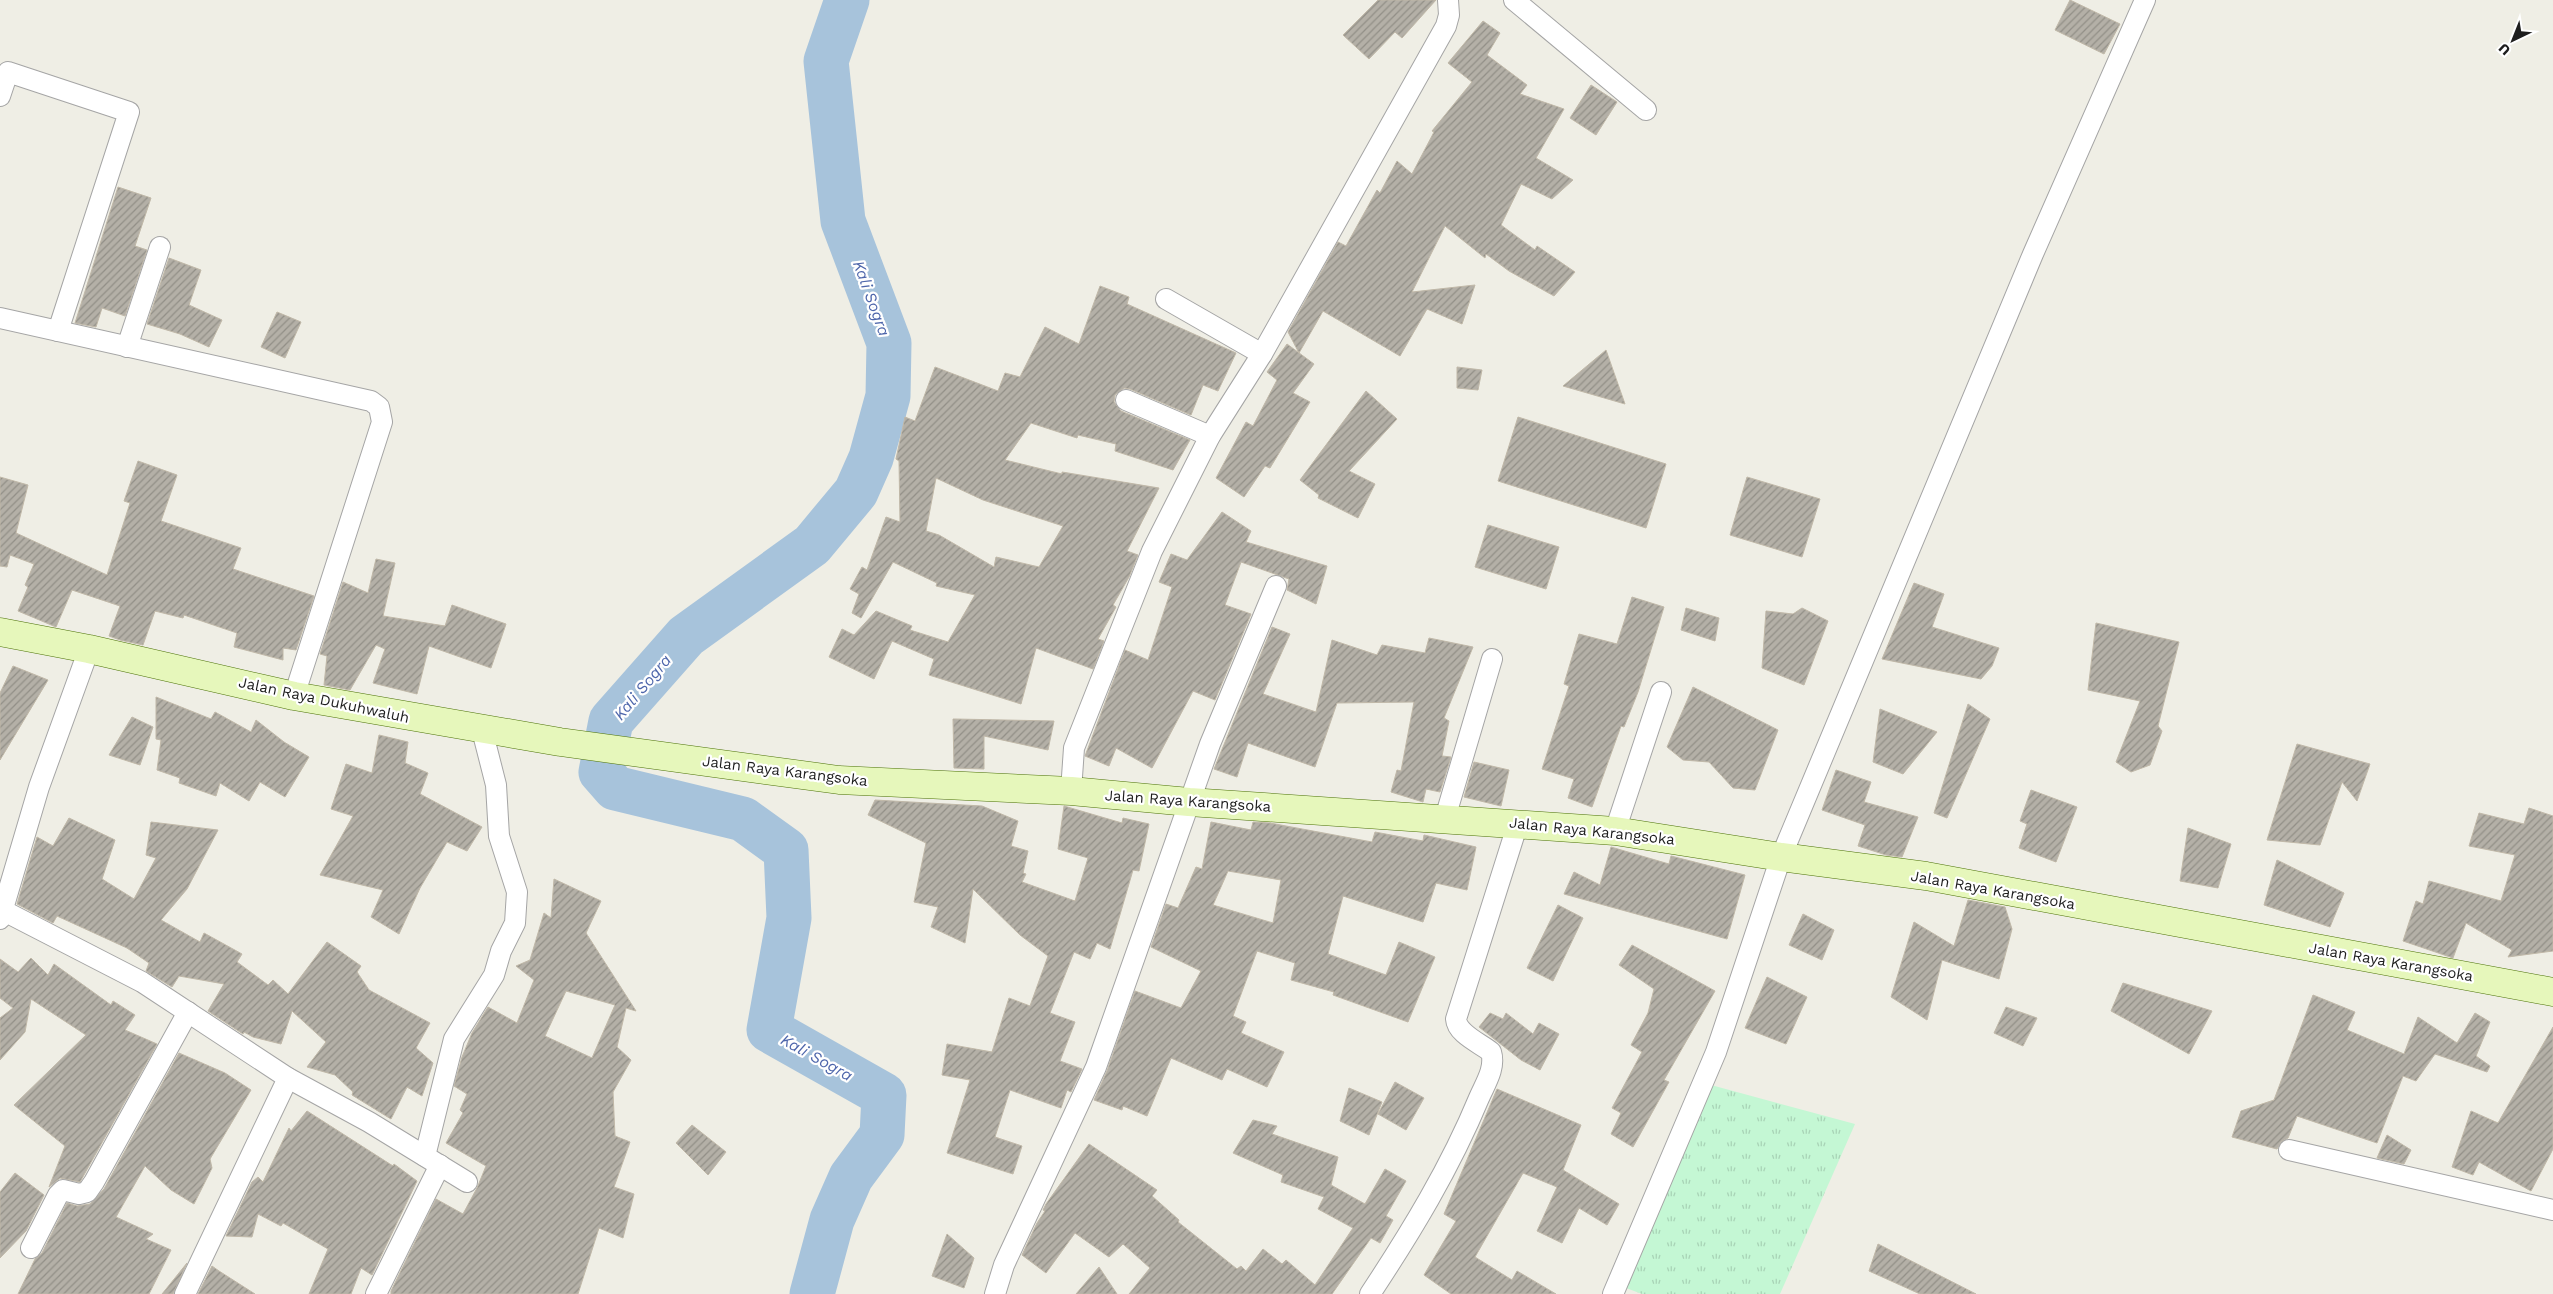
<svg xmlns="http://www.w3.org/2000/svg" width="2553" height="1294" font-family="'Work Sans',sans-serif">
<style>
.park{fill:url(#park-tufts)}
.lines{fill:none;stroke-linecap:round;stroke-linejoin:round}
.river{stroke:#a7c3db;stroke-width:45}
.building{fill:url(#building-hatch);stroke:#c0b8a8;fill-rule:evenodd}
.street-casing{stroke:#a5a5a5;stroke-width:22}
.secondary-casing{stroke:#4d7209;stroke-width:29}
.street{stroke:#fff;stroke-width:20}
.secondary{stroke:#e6f7bb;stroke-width:28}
.labels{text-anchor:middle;stroke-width:4.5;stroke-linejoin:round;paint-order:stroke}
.street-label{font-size:15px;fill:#1e1e1e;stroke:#fff}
.water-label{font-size:16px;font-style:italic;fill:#4e66ab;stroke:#fff}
</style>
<defs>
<pattern id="park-tufts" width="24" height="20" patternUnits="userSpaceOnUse" patternTransform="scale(1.25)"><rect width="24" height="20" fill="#c4f7d4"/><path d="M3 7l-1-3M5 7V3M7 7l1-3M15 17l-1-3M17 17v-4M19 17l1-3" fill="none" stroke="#a8d3b6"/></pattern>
<pattern id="building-hatch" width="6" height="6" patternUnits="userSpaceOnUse" patternTransform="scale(1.25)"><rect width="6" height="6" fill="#b4b0a7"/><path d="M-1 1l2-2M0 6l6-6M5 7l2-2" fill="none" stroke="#928f87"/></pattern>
</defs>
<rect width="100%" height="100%" fill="#efeee5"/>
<path class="park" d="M 1711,1085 L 1855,1124 L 1780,1294 L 1642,1294 L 1626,1288 Z"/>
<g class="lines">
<path class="river" d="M 812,1294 L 832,1220 L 851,1177 L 882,1135 L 884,1095 L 769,1030 L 789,918 L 786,850 L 743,819 L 615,788 L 601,772 L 611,721 L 686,636 L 812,545 L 856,492 L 871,458 L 888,396 L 889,343 L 843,221 L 826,61 L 847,0"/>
</g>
<g class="building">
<path d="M 1378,0 L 1436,0 L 1402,38 L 1395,32 L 1369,59 L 1343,35 Z"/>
<path d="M 2070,0 L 2120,24 L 2104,54 L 2055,30 Z"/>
<path d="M 1483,21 L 1500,33 L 1487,55 L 1527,85 L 1520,94 L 1564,109 L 1536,158 L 1573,180 L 1552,199 L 1521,184 L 1501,225 L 1535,250 L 1537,246 L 1575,272 L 1554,296 L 1509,271 L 1486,254 L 1485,258 L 1445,226 L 1412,292 L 1475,285 L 1462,324 L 1427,309 L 1400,356 L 1323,311 L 1299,353 L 1288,332 L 1338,242 L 1346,246 L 1377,190 L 1380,193 L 1397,161 L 1412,174 L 1434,132 L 1432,131 L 1472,82 L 1448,63 Z"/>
<path d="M 1591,85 L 1617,102 L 1596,135 L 1570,118 Z"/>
<path d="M 118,187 L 151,198 L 135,246 L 147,250 L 125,316 L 102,308 L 96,327 L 75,323 Z"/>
<path d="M 169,258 L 201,270 L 189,305 L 222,320 L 209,347 L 180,334 L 147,324 Z"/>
<path d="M 1100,286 L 1129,297 L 1127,304 L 1236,353 L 1218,391 L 1203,385 L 1191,415 L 1130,389 L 1124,388 L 1115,395 L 1114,402 L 1121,411 L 1190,440 L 1173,470 L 1115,451 L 1116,444 L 1078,435 L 1077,438 L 1031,423 L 1005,460 L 1062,474 L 1062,472 L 1159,488 L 1127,551 L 1138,555 L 1129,577 L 1113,605 L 1116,607 L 1098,639 L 1104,641 L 1093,669 L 1036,648 L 1021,704 L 929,675 L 934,659 L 892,641 L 874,679 L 829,657 L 842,629 L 854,635 L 876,611 L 912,626 L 910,630 L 948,642 L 975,595 L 936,586 L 937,583 L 893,562 L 861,618 L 852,613 L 859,594 L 850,589 L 862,567 L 867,570 L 886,517 L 900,522 L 899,461 L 896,459 L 905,417 L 915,421 L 935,367 L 998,391 L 1005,373 L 1020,377 L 1045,327 L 1079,344 ZM 936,478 L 983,500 L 1063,526 L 1039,567 L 996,557 L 994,567 L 939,535 L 926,531 Z"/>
<path d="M 277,312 L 301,322 L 285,358 L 261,347 Z"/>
<path d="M 1287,344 L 1314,364 L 1293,393 L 1310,402 L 1270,468 L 1265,466 L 1244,497 L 1216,478 L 1246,422 L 1253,426 L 1277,380 L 1267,372 Z"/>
<path d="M 1606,350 L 1625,404 L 1563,386 Z"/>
<path d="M 1457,367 L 1482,370 L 1478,390 L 1457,388 Z"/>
<path d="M 1366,391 L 1397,419 L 1349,471 L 1375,484 L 1358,518 L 1318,498 L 1319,495 L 1300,480 Z"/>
<path d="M 1518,417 L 1666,464 L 1646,528 L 1498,481 Z"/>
<path d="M 138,461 L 177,475 L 161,521 L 241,548 L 233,569 L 314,596 L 296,650 L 283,648 L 283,660 L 234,647 L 237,633 L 184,615 L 183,618 L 155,611 L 143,645 L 120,640 L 109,636 L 120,606 L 72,590 L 56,627 L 18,611 L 28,587 L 25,585 L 34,564 L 10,555 L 7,567 L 0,566 L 0,477 L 28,485 L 16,533 L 107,575 L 130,503 L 124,501 Z"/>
<path d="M 1747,477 L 1820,499 L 1802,557 L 1730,535 Z"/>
<path d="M 1222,512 L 1251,531 L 1246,542 L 1327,566 L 1316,604 L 1287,590 L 1289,579 L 1241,562 L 1225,605 L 1251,614 L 1215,700 L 1193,691 L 1152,768 L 1116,748 L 1109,766 L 1085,756 L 1125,650 L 1148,660 L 1172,587 L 1159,582 L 1171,554 L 1187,560 Z"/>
<path d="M 1488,525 L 1559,547 L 1546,589 L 1475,567 Z"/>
<path d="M 376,559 L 395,563 L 383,616 L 445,626 L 452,605 L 506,624 L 491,668 L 429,646 L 417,694 L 373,683 L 385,649 L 376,645 L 350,690 L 324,685 L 327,656 L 320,654 L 343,582 L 368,593 Z"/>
<path d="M 1914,583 L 1944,594 L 1932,627 L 1999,648 L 1992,666 L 1981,679 L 1882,659 Z"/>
<path d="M 1632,597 L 1664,607 L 1638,692 L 1624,727 L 1621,726 L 1592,807 L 1568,798 L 1574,779 L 1542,769 L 1569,686 L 1564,684 L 1579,634 L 1617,644 Z"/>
<path d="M 1686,608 L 1719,618 L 1715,641 L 1681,630 Z"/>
<path d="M 1802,608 L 1828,621 L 1804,685 L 1762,668 L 1766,611 L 1793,614 Z"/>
<path d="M 2096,623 L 2179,642 L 2158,726 L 2162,731 L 2150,765 L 2131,772 L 2116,762 L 2140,701 L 2088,690 Z"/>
<path d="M 1272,627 L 1290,634 L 1263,694 L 1316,712 L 1332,640 L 1377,655 L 1382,645 L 1425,653 L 1429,638 L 1473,647 L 1444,718 L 1449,721 L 1442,756 L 1451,757 L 1440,792 L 1426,789 L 1423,802 L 1391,792 L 1397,770 L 1401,771 L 1414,702 L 1337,703 L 1315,767 L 1248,743 L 1237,777 L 1214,769 Z"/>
<path d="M 13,666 L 48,680 L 0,760 L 0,693 Z"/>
<path d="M 1693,687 L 1778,730 L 1755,790 L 1733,788 L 1709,762 L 1683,760 L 1667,747 Z"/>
<path d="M 156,697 L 211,719 L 215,712 L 251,732 L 256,720 L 284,742 L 309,757 L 285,797 L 260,782 L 249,801 L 220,783 L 216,796 L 179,783 L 180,778 L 157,770 L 161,740 L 156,739 Z"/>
<path d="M 1968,704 L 1990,719 L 1947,818 L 1934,813 Z"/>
<path d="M 1880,709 L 1937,732 L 1903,774 L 1873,762 Z"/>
<path d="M 132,717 L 153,727 L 140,765 L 109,755 Z"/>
<path d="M 953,719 L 955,719 L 1054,721 L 1048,750 L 984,736 L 984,769 L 954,768 Z"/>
<path d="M 379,735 L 408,742 L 405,763 L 428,773 L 420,794 L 482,827 L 467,851 L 447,842 L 420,888 L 399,934 L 371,917 L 383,890 L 320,875 L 353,816 L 331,809 L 346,764 L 372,773 Z"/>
<path d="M 2297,744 L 2370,764 L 2357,801 L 2342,782 L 2320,845 L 2267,840 Z"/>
<path d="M 1474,762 L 1509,770 L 1501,806 L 1464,797 Z"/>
<path d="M 1836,770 L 1871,782 L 1864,802 L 1918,817 L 1902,857 L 1886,855 L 1858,846 L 1865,825 L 1822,810 Z"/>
<path d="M 2031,790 L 2077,807 L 2056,862 L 2019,848 L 2027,824 L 2020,821 Z"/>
<path d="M 875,800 L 982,806 L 1018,821 L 1011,846 L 1028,851 L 1023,873 L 1026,874 L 1022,882 L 1075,901 L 1088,858 L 1058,849 L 1064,806 L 1122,823 L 1123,818 L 1149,824 L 1139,871 L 1133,870 L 1110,949 L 1097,943 L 1090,959 L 1074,952 L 1050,1013 L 1075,1022 L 1060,1061 L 1082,1069 L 1071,1092 L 1067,1090 L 1061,1108 L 1010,1090 L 995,1137 L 1022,1146 L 1013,1174 L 947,1153 L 970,1080 L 942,1075 L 947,1044 L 992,1052 L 1009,998 L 1030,1006 L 1048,956 L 1020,935 L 973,889 L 965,943 L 931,927 L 938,907 L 914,902 L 926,843 L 868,815 Z"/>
<path d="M 2529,808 L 2553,816 L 2553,951 L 2508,957 L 2512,950 L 2466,923 L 2453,958 L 2403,941 L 2416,901 L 2423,904 L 2429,881 L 2501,901 L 2515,855 L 2469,846 L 2479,813 L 2524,824 Z"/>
<path d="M 69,818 L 115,840 L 102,879 L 134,899 L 156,858 L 146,855 L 151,822 L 218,830 L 187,889 L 161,920 L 200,942 L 204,933 L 242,954 L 237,962 L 268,985 L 273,980 L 288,994 L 327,942 L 361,966 L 357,972 L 369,990 L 430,1023 L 416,1048 L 433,1063 L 422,1096 L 407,1087 L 391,1119 L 352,1095 L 353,1092 L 335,1075 L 307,1067 L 326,1042 L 292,1011 L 281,1044 L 253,1037 L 244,1032 L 243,1034 L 208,1011 L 224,984 L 179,976 L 172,987 L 146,971 L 149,963 L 127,948 L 57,916 L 53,923 L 17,904 L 37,837 L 53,846 Z"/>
<path d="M 1211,822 L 1251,830 L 1253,822 L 1270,823 L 1372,842 L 1375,832 L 1423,841 L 1424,835 L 1476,847 L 1467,890 L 1436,883 L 1423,922 L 1343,896 L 1328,954 L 1386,975 L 1399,942 L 1435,957 L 1408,1022 L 1333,995 L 1334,992 L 1291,980 L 1295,963 L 1257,951 L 1233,1016 L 1246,1022 L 1241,1033 L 1284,1052 L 1267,1087 L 1227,1069 L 1222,1080 L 1171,1058 L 1147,1116 L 1123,1106 L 1122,1110 L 1094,1100 L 1107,1071 L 1135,991 L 1181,1008 L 1201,971 L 1151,947 L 1166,904 L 1178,908 L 1196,867 L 1202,869 ZM 1228,871 L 1281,880 L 1273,923 L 1213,905 Z"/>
<path d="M 2188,828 L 2231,844 L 2218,888 L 2180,881 Z"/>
<path d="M 1611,847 L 1669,864 L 1671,856 L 1745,875 L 1727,939 L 1564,894 L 1574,872 L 1600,885 Z"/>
<path d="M 2277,860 L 2344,893 L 2330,927 L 2264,905 Z"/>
<path d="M 554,879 L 601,901 L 586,933 L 636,1011 L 626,1008 L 617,1047 L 631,1060 L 613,1092 L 615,1136 L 630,1142 L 614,1187 L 634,1194 L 623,1238 L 599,1228 L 578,1294 L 391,1294 L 391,1291 L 436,1199 L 463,1214 L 477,1188 L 486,1166 L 446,1143 L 463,1113 L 460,1110 L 467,1094 L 454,1086 L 462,1057 L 472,1033 L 488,1007 L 517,1023 L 534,980 L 516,966 L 530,960 L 544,913 L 551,918 ZM 566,991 L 615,1005 L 592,1058 L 545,1036 Z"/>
<path d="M 1968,900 L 2005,907 L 2012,929 L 1999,979 L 1942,960 L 1927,1020 L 1891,997 L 1914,922 L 1954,946 Z"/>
<path d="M 1558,905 L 1583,918 L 1553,981 L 1527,968 Z"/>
<path d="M 1803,914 L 1834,930 L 1822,960 L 1789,945 Z"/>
<path d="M 1632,945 L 1715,991 L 1664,1080 L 1669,1082 L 1633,1147 L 1611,1134 L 1621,1113 L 1612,1108 L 1642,1052 L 1631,1045 L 1648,1013 L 1654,989 L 1619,965 Z"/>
<path d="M 31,958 L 48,975 L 54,964 L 111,1005 L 113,1001 L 135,1015 L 125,1030 L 157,1044 L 80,1182 L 60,1178 L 49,1187 L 65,1146 L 14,1105 L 86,1035 L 31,999 L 25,1032 L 0,1060 L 0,1018 L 13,1008 L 0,998 L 0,959 L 18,972 Z"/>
<path d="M 1767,977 L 1807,997 L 1786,1044 L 1745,1028 Z"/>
<path d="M 2123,983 L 2212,1011 L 2189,1054 L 2111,1011 Z"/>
<path d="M 2313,995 L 2355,1012 L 2347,1030 L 2404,1054 L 2418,1017 L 2457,1043 L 2475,1013 L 2490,1022 L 2476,1056 L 2490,1066 L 2487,1072 L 2435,1054 L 2416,1081 L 2403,1076 L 2377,1143 L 2297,1116 L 2288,1138 L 2281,1142 L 2277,1149 L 2232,1137 L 2241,1111 L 2274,1100 Z"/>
<path d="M 2006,1007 L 2037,1018 L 2023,1046 L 1994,1033 Z"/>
<path d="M 1490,1013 L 1503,1019 L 1506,1013 L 1533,1034 L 1539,1023 L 1559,1034 L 1540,1070 L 1521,1060 L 1479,1027 Z"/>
<path d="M 2553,1027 L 2553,1149 L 2531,1191 L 2479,1162 L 2473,1175 L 2452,1167 L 2471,1111 L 2498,1123 Z"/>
<path d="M 179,1053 L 225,1073 L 251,1090 L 210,1159 L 212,1168 L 194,1204 L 171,1190 L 145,1166 L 116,1217 L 153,1234 L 146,1239 L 171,1250 L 149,1294 L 18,1294 L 35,1259 L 42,1253 L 67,1203 L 77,1206 L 90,1204 L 104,1189 Z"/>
<path d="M 1395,1082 L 1424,1098 L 1406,1130 L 1378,1114 Z"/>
<path d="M 1349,1088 L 1382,1102 L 1369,1135 L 1340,1121 Z"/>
<path d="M 1497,1089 L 1581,1125 L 1563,1170 L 1619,1204 L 1607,1225 L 1579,1208 L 1562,1243 L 1537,1231 L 1557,1187 L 1523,1173 L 1475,1257 L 1512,1280 L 1517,1271 L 1556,1294 L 1451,1294 L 1424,1275 L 1456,1221 L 1444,1214 Z"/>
<path d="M 307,1111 L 393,1166 L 394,1164 L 417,1181 L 372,1275 L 361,1268 L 351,1294 L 309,1294 L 328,1249 L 283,1223 L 281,1226 L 258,1214 L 252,1237 L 226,1236 L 252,1182 L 258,1177 L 263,1182 L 289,1128 L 291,1131 Z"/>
<path d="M 1253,1120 L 1277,1126 L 1272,1134 L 1338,1157 L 1331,1185 L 1365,1204 L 1385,1169 L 1406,1181 L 1386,1216 L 1393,1220 L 1380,1243 L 1371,1238 L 1332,1294 L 1129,1294 L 1150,1268 L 1123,1244 L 1109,1257 L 1075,1233 L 1046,1273 L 1022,1255 L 1037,1223 L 1045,1211 L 1043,1210 L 1046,1204 L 1089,1144 L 1157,1190 L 1152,1196 L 1179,1220 L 1178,1222 L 1237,1269 L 1241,1266 L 1246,1271 L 1263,1249 L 1282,1264 L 1286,1260 L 1315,1285 L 1353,1228 L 1318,1209 L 1324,1197 L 1281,1182 L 1283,1175 L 1233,1153 Z"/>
<path d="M 692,1125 L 726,1152 L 708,1175 L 676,1143 Z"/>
<path d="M 2387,1135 L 2411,1150 L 2404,1164 L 2377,1158 Z"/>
<path d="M 15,1173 L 44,1195 L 26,1231 L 0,1258 L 0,1192 Z"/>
<path d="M 947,1234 L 974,1258 L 964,1288 L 932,1276 Z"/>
<path d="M 1878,1244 L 1976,1294 L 1920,1294 L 1869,1271 Z"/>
<path d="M 187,1263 L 173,1294 L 162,1294 Z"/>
<path d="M 212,1266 L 219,1271 L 255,1294 L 198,1294 Z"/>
<path d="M 1099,1267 L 1117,1294 L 1076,1294 Z"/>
</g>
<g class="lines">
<defs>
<g id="street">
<path d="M 1514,0 L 1646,110"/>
<path d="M 0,96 L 8,72 L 129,112 L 58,331"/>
<path d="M 1166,299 L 1262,354"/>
<path d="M 0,318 L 371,401 L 379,407 L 382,422 L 294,696"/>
<path d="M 127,347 L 160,247"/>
<path d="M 1126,400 L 1210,436"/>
<path d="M 1071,791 L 1074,748 L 1152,551 L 1210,436 L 1262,354 L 1446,26 L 1449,15 L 1448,0"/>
<path d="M 1445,818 L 1492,659"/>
<path d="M 1615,831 L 1661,692"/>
<path d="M 4,911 L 142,982 L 288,1078 L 369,1122 L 467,1182"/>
<path d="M 0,919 L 39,787 L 89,649"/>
<path d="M 2289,1150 L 2553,1210"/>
<path d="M 425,1156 L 454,1039 L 494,975 L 501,951 L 515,923 L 517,892 L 499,836 L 496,785 L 482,730"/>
<path d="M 31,1248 L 58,1195 L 63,1190 L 79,1194 L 87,1192 L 94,1182 L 188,1012"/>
<path d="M 185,1294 L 288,1078"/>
<path d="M 376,1294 L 440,1165"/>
<path d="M 995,1294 L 1004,1265 L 1096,1067 L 1210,744 L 1276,586"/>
<path d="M 1370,1294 C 1411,1232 1450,1168 1479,1098 C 1485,1084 1496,1068 1491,1052 C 1480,1043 1457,1034 1456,1019 L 1518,823"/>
<path d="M 1613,1294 L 1716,1052 L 1781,857 L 2033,254 L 2145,0"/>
</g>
<path id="secondary" d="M 0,632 L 89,649 L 294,696 L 560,742 L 839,780 L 1071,791 L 1189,802 L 1615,831 L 1781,857 L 1926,876 L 2553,992"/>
</defs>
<use href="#street" class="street-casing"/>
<use href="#secondary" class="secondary-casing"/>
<use href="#street" class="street"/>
<use href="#secondary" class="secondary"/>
</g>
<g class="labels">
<g class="street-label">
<text transform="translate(324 700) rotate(12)" y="5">Jalan Raya Dukuhwaluh</text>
<text transform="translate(785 771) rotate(7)" y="5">Jalan Raya Karangsoka</text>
<text transform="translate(1188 801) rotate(4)" y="5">Jalan Raya Karangsoka</text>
<text transform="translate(1592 831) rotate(6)" y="5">Jalan Raya Karangsoka</text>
<text transform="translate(1993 890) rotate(10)" y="5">Jalan Raya Karangsoka</text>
<text transform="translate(2391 962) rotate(10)" y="5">Jalan Raya Karangsoka</text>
</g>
<g class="water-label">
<text transform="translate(872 298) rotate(70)" y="6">Kali Sogra</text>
<text transform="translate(642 687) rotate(-50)" y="6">Kali Sogra</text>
<text transform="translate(817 1057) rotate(29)" y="6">Kali Sogra</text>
</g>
</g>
<g transform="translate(2513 40) rotate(223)" stroke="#ffffff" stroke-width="4" paint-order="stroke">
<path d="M0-4L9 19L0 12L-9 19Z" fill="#1e1e1e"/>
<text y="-8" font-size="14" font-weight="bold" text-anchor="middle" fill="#1e1e1e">U</text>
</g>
</svg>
